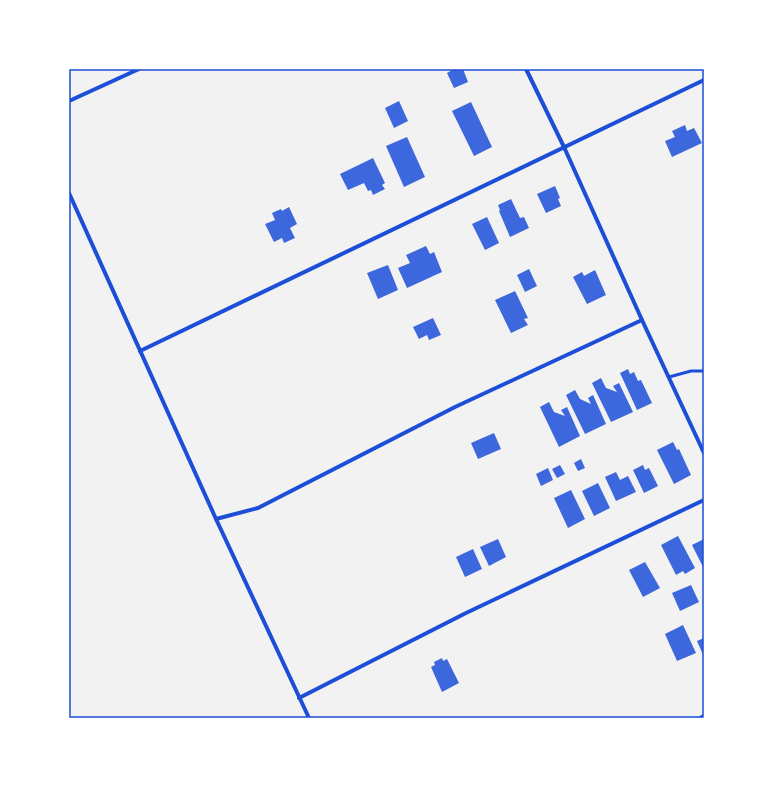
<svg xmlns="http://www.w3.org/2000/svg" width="773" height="787" font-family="Poppins,sans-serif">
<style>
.building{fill:#3d67dc}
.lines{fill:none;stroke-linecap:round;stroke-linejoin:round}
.service{stroke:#1d4ed8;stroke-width:3}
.minor{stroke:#1d4ed8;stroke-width:4}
.neatline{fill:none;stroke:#1d4ed8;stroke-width:1.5}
</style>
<rect width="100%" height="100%" fill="#f2f2f2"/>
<g class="building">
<path d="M 454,69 L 463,69 L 468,82 L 454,88 L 447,73 Z"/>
<path d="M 399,101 L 408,121 L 394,128 L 385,108 Z"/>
<path d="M 471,102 L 492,147 L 474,156 L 452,111 Z"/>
<path d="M 685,125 L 687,131 L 694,128 L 702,143 L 672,157 L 665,141 L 675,137 L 672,131 Z"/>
<path d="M 407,137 L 425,177 L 404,187 L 386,146 Z"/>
<path d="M 373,158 L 385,183 L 382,185 L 385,189 L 373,195 L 371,190 L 368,191 L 364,183 L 348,190 L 340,174 Z"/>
<path d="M 555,186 L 560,198 L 558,199 L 561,206 L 546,213 L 537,194 Z"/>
<path d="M 511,199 L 520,218 L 524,217 L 529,228 L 510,237 L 499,211 L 500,210 L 498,205 Z"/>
<path d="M 289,207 L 297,224 L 290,228 L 295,238 L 284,243 L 282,238 L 274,242 L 265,224 L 275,220 L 272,213 L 281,209 L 282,211 Z"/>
<path d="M 487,217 L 499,243 L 485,250 L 472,224 Z"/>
<path d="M 426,246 L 430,254 L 434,252 L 442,272 L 407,288 L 398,268 L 410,263 L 406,255 Z"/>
<path d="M 388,265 L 398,290 L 378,299 L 367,273 Z"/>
<path d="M 529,269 L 537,286 L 525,292 L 517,275 Z"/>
<path d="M 595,270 L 606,295 L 587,304 L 573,277 L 582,272 L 584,276 Z"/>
<path d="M 515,291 L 528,318 L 524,319 L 528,325 L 511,333 L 495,300 Z"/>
<path d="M 433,318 L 441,335 L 429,340 L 427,335 L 419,339 L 413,327 Z"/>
<path d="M 628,369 L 630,374 L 634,372 L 638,381 L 641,380 L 652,403 L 637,410 L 620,373 Z"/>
<path d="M 601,378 L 606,388 L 617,392 L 613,386 L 619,383 L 633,412 L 611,422 L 592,383 Z"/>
<path d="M 575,390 L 580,399 L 591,404 L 588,398 L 593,395 L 606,424 L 585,434 L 566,395 Z"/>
<path d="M 549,402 L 554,412 L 565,416 L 561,410 L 567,407 L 580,436 L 559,447 L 540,407 Z"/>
<path d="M 494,433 L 501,449 L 478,459 L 471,443 Z"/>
<path d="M 673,442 L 677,450 L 679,449 L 691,475 L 674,484 L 657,450 Z"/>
<path d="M 581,459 L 585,468 L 578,471 L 574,463 Z"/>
<path d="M 560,465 L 565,474 L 557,478 L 552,469 Z"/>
<path d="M 643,465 L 645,470 L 649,468 L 658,486 L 644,493 L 633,470 Z"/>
<path d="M 548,468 L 553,480 L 541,486 L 536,474 Z"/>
<path d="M 616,472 L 620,480 L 628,476 L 636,492 L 616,501 L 605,477 Z"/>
<path d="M 598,483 L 610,508 L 594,516 L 582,491 Z"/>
<path d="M 571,490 L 585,519 L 568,528 L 554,498 Z"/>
<path d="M 678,536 L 695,568 L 685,574 L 683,571 L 676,575 L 661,545 Z"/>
<path d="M 498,539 L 506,557 L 489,566 L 480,547 Z"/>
<path d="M 704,539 L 704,569 L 692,545 Z"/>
<path d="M 473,549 L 482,569 L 465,577 L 456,557 Z"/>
<path d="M 645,562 L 660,588 L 643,597 L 629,570 Z"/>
<path d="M 691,585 L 699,602 L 680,611 L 672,593 Z"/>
<path d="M 683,625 L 696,653 L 677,661 L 665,634 Z"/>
<path d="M 704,638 L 704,657 L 697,641 Z"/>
<path d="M 442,658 L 443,661 L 447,659 L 459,683 L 442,692 L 431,667 L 435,665 L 434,662 Z"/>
</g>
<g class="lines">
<path class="service" d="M 669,377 L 691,371 L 704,371"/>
<g class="minor">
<path d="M 526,69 L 564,147 L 642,320 L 704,453"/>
<path d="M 69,101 L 139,69"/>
<path d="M 69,193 L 216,519 L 309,718"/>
<path d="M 140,351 L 704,80"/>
<path d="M 216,519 L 258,508 L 455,407 L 642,320"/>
<path d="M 299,698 L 466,613 L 704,500"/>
<path d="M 700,718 L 704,716"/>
</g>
</g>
<rect width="773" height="787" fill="none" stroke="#ffffff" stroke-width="140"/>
<rect x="70" y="70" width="633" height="647" class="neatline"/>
</svg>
